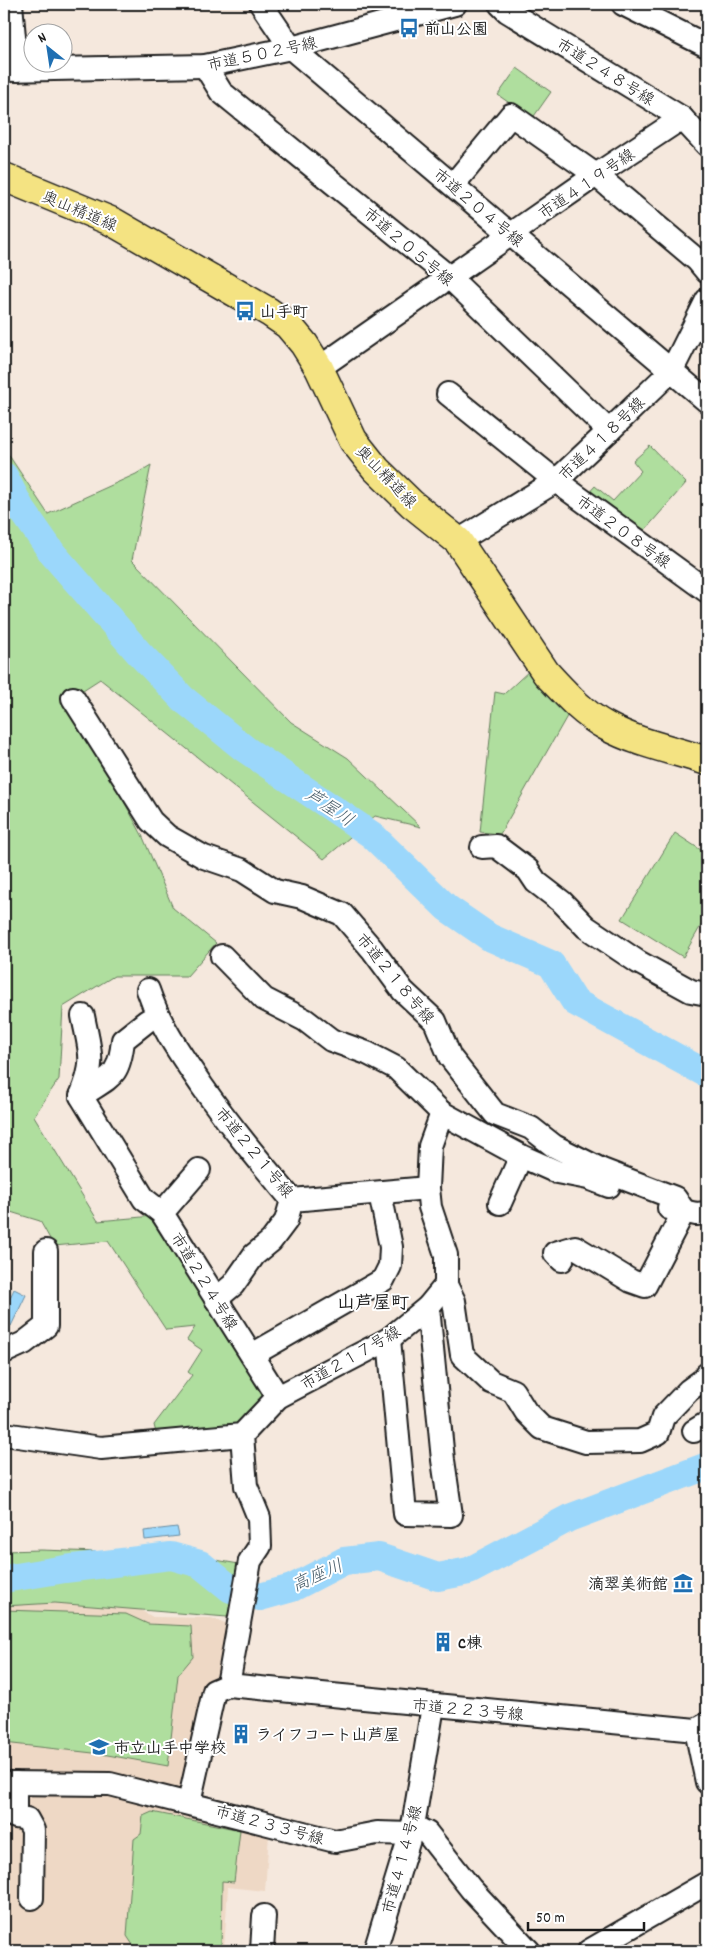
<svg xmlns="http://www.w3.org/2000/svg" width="711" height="1955" font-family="Dekko,'Klee One',sans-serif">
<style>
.built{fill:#eed8c5}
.green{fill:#afde9e;stroke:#667d5d}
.water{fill:#9bd7fb;stroke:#688ca2}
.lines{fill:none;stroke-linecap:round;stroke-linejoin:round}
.river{stroke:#9bd7fb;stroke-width:28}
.minor-casing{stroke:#1c1c1c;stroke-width:26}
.major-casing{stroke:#1c1c1c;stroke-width:31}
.minor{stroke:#fff;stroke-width:22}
.major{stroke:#f4e382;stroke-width:28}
.labels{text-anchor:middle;stroke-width:4;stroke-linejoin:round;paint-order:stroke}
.poi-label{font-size:16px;font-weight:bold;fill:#1c1c1c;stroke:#fff;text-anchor:start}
.street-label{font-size:16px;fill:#1c1c1c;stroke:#fff}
.water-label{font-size:18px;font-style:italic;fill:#485d6a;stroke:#fff}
.neighbourhood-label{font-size:18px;font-weight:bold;fill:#1c1c1c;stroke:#fff}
</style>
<rect width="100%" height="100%" fill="#f5e8dd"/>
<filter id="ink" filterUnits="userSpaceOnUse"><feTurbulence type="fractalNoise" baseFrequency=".02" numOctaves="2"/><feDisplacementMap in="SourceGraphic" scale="10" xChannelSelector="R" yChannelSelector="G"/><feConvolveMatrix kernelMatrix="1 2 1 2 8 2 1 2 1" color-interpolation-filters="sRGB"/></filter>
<g filter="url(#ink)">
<path class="built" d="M 7,1602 L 131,1605 L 153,1617 L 211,1618 L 231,1625 L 222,1677 L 182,1809 L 269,1834 L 265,1891 L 228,1887 L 224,1951 L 4,1951 L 4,1603 Z"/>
<g class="green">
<path d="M 517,68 L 551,92 L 532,119 L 498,95 Z"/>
<path d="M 650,446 L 686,483 L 645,530 L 586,496 L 595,486 L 613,501 L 641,471 L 633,461 Z"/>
<path d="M 4,448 L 48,514 L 136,474 L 151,465 L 132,560 L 291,722 L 348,758 L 421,827 L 375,816 L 324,859 L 100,679 L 69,699 L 142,835 L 173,908 L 216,943 L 187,976 L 114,976 L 63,1007 L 59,1079 L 34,1116 L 98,1221 L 153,1216 L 266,1397 L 244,1425 L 156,1433 L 154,1425 L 192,1375 L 188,1372 L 202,1350 L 187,1340 L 195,1327 L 166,1330 L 108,1241 L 54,1246 L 40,1221 L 4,1210 Z"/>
<path d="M 531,669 L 570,711 L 500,834 L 480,832 L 495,692 L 504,694 Z"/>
<path d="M 675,833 L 707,854 L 707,915 L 683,957 L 622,919 Z"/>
<path d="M 41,1550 L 186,1555 L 245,1565 L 227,1617 L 55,1603 L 4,1606 L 4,1551 Z"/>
<path d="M 4,1610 L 126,1614 L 148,1624 L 191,1626 L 193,1657 L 178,1675 L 168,1766 L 102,1754 L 4,1743 Z"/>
<path d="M 152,1812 L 240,1830 L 234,1882 L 222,1881 L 221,1951 L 137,1951 L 127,1936 L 134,1839 L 141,1834 L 143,1816 Z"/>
</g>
<g class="water">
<path d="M 14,1289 L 26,1295 L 11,1326 L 4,1322 L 4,1311 Z"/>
<path d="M 177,1527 L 179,1536 L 145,1540 L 144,1531 Z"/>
</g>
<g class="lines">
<g class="river">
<path d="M 4,476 L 20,507 L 53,554 L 139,653 L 183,699 L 245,749 L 372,835 L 447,908 L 489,937 L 551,964 L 575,1002 L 707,1074"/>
<path d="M 4,1579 L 65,1569 L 171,1556 L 200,1564 L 231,1589 L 260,1597 L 292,1588 L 344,1561 L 379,1557 L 438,1577 L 469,1571 L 569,1518 L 707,1466"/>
</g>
<defs>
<g id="minor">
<path d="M 11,4 L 17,70"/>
<path d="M 261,4 L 291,48 L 707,401"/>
<path d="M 500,4 L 507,11 L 682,118 L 707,145"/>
<path d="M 623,4 L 707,46"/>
<path d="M 205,66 L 221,92 L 449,277 L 609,431"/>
<path d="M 4,70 L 205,66 L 291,48 L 455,4"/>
<path d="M 453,185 L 511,115 L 596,175 L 697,260 L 707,272"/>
<path d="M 319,368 L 596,175 L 682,118"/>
<path d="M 448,394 L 556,481 L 707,591"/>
<path d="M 458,541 L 556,481 L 609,431 L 672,370 L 707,300"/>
<path d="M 73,698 L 151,821 L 167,836 L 204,857 L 242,870 L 275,891 L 302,897 L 342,914 L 372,949 L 403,991 L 435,1021 L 450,1057 L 495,1114 L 531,1128 L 554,1146 L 602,1170 L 675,1198 L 684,1211 L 645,1286 L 631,1281 L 575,1247 L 555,1253 L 562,1260"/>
<path d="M 482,847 L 496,846 L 528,870 L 536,882 L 562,902 L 586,927 L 638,962 L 691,991 L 707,994"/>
<path d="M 222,956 L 264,999 L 305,1020 L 331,1040 L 367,1053 L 396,1068 L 442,1113"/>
<path d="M 148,990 C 160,1026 181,1055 202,1086 C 230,1126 261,1163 292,1200 L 428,1188"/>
<path d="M 147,1021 L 123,1040 C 119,1078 111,1076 81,1096 L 144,1199 L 162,1213"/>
<path d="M 81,1096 C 96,1061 90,1052 83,1016"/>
<path d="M 199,1170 L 162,1213 L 278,1397"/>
<path d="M 500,1203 L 521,1156"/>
<path d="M 669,1208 L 696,1214 L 707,1213"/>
<path d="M 446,1285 L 454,1301 L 462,1355 L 491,1382 L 513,1391 L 526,1412 L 542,1428 L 586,1442 L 640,1441 L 658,1433 L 663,1417 L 689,1390 L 704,1379 L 707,1374"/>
<path d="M 216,1299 L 233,1285 L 254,1255 L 271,1241 L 286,1221 L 292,1200"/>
<path d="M 389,1339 L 405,1514 L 451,1515 L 443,1460 L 428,1307"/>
<path d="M 4,1352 L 24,1343 L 46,1326 L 46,1251"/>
<path d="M 252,1355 L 383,1280 L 390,1266 L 391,1247 L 380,1193"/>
<path d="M 694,1431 L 707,1423"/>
<path d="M 4,1434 L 101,1448 L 242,1435 L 278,1397 L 389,1339 L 428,1307 L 446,1285 L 446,1255 L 430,1207 L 428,1188 L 430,1146 L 442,1113 L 521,1156 L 557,1172 L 588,1178 L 609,1186"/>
<path d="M 228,1685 L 696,1730 L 707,1724"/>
<path d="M 696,1730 L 707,1782"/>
<path d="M 4,1783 L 110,1784 L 335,1841 L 377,1833 L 411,1834"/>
<path d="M 15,1783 L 15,1817 L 27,1819 L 33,1830 L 32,1898"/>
<path d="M 189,1803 L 214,1691 L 228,1685 L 250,1561 L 260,1546 L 259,1518 L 246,1486 L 242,1435"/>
<path d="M 413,1826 L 427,1833 L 471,1889 L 529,1951"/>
<path d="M 262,1951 L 264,1916"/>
<path d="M 375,1951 L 413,1826 L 433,1706"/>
<path d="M 589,1951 L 707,1883"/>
</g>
<path id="major" d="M 4,177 L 113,222 L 269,312 L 288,325 L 304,344 L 319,368 L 353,440 L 376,469 L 412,504 L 458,541 L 546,673 C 564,692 582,713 606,726 C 637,743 674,750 707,761"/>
</defs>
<use href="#minor" class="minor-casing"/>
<use href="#major" class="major-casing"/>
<use href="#minor" class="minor"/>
<use href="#major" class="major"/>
</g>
</g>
<defs>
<symbol id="bus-bare" viewBox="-9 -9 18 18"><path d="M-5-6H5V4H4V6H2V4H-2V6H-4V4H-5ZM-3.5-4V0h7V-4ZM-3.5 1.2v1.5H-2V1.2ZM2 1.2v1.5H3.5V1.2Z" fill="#1f6fb2" stroke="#fff" stroke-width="2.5" paint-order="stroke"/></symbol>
<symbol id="museum-bare" viewBox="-9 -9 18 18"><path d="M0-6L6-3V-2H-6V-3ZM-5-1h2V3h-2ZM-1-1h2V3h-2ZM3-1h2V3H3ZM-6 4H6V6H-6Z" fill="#1f6fb2" stroke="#fff" stroke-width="2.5" paint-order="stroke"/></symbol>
<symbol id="building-bare" viewBox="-9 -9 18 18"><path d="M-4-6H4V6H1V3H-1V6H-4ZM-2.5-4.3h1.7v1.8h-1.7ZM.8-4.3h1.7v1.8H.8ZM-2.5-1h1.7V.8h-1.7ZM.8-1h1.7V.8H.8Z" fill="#1f6fb2" stroke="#fff" stroke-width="2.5" paint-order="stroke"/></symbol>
<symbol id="school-bare" viewBox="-9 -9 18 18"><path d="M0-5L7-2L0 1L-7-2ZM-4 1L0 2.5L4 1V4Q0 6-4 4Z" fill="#1f6fb2" stroke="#fff" stroke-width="2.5" paint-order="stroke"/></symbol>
</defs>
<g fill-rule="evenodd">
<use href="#bus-bare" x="395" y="14" width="28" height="28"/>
<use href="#bus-bare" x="231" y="297" width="28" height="28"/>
<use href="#museum-bare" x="669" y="1569" width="28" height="28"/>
<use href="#building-bare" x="429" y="1628" width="28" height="28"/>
<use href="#building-bare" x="227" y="1720" width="28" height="28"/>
<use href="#school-bare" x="85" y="1733" width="28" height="28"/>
</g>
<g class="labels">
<g class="poi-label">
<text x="424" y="34">前山公園</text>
<text x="260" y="317">山手町</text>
<text x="668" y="1589" text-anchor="end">滴翠美術館</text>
<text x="458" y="1648">C棟</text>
<text x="256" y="1740">ライフコート山芦屋</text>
<text x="114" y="1753">市立山手中学校</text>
</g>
<g class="street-label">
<text transform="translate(262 53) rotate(-12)" y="6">市道５０２号線</text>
<text transform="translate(606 71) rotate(32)" y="6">市道２４８号線</text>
<text transform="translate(586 183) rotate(-34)" y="6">市道４１９号線</text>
<text transform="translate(479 207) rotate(40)" y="6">市道２０４号線</text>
<text transform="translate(80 210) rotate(23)" y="6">奥山精道線</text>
<text transform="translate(409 246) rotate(40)" y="6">市道２０５号線</text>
<text transform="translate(601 438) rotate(-44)" y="6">市道４１８号線</text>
<text transform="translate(387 476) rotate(46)" y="6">奥山精道線</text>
<text transform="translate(624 531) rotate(36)" y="6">市道２０８号線</text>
<text transform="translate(396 978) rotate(50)" y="6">市道２１８号線</text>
<text transform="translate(255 1152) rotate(50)" y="6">市道２２１号線</text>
<text transform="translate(205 1281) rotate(58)" y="6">市道２２４号線</text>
<text transform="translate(350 1357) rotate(-30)" y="6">市道２１７号線</text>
<text transform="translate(468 1709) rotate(5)" y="6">市道２２３号線</text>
<text transform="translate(270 1824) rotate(15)" y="6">市道２３３号線</text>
<text transform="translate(401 1859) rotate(-75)" y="6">市道４１４号線</text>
</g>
<g class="water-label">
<text transform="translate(330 807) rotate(34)" y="6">芦屋川</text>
<text transform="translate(317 1575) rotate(-24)" y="6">高座川</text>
</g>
<g class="neighbourhood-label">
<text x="373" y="1308">山芦屋町</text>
</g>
</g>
<rect width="711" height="1955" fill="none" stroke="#fff" stroke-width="20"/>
<rect x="10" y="10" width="691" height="1935" fill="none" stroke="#1c1c1c" stroke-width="2" filter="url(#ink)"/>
<g transform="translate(48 48) rotate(330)"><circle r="24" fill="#ffffff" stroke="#a4a4a4"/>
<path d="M0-4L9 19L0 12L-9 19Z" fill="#1f6fb2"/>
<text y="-8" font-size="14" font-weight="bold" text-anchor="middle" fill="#1c1c1c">N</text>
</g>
<path d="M528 1922v8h116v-8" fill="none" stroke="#1c1c1c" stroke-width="2.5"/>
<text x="536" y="1922" font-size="15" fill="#1c1c1c" stroke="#ffffff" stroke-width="4" paint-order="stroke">50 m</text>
</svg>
